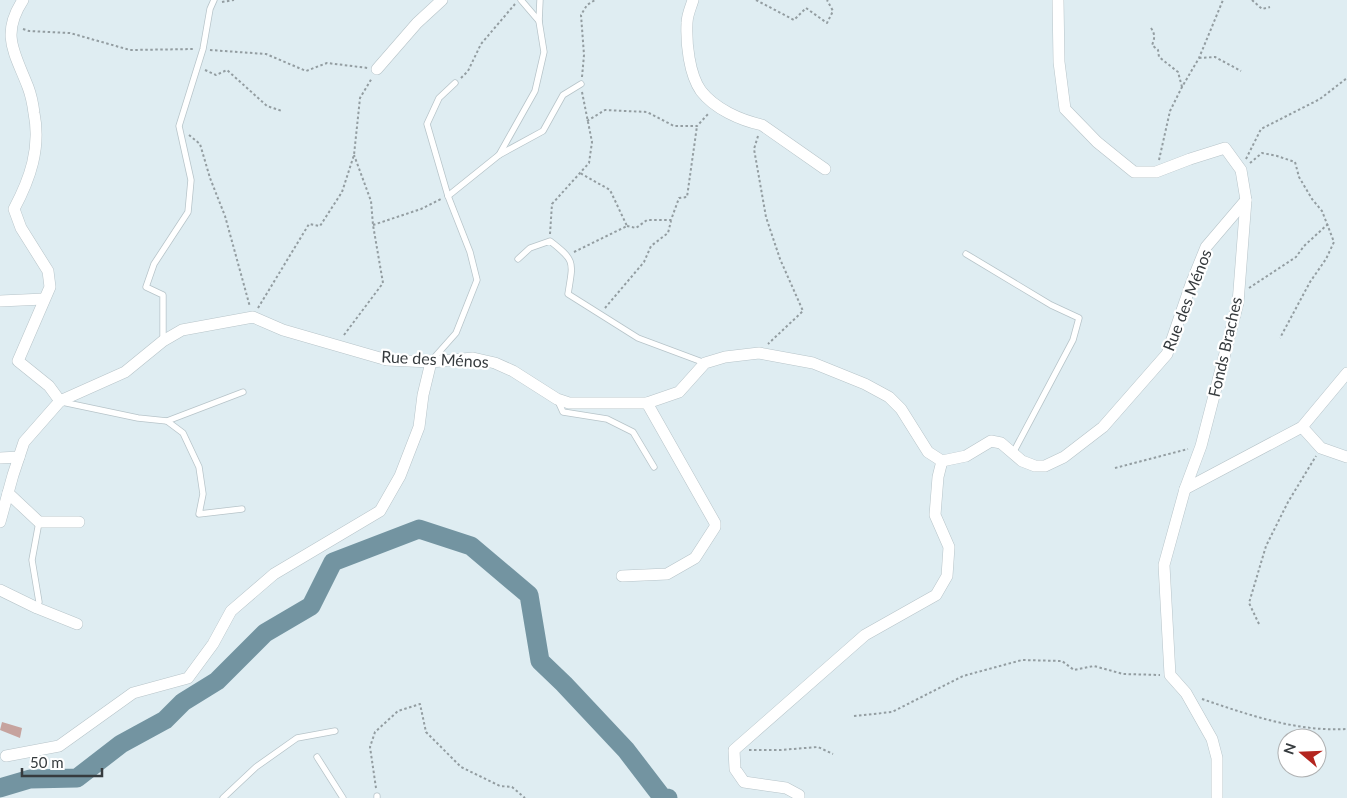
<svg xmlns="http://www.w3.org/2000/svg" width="1347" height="798" font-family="Lato,sans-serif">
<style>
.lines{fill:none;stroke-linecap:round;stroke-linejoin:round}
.river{stroke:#7394a1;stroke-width:19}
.building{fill:#c6a39e}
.service-casing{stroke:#b7c4c9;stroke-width:7}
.minor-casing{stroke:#b7c4c9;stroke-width:12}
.path{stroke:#939da1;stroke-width:2;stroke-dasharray:2.5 2.5;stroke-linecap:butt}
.service{stroke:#fff;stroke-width:5.5}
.minor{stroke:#fff;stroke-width:11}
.labels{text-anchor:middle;stroke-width:4.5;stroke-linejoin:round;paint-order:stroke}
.street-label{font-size:16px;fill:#363b3e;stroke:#fff}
</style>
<rect width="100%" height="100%" fill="#dfedf2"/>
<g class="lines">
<path class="river" d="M 0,788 L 30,779 L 77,778 L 121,744 L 165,720 L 183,702 L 217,681 L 265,633 L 311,606 L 333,562 L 419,529 L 471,546 L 529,595 L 540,661 L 564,684 L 626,750 L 662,797 L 668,798"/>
</g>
<path class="building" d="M 2,722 L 22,728 L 20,738 L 0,730 Z"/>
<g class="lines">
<defs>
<g id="service">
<path d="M 521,0 L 539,21"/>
<path d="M 499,155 L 543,131 L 563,95 L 581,84"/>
<path d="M 448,196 L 499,155 L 535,91 L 544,52 L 539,21 L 540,0"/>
<path d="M 966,254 L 1051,305 L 1079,318 L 1073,340 L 1013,453"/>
<path d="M 518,259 L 530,248 L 550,241 C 576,261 573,262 568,294 L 638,338 L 705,363"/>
<path d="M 163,341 L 163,295 L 146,287 L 154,264 L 188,212 L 191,180 L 179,126 L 203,49 L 210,9 L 214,0"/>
<path d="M 432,360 L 456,333 L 477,280 L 470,252 L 448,196 L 427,124 L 439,98 L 455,83"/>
<path d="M 558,401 L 563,412 L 607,419 L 633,432 L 654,467"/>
<path d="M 62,402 L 138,418 L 167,421 L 183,433 L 199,467 L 203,494 L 199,514 L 242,509"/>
<path d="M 167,421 L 243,392"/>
<path d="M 37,608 L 39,602 L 32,560 L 39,522"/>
<path d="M 317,757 L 343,798"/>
<path d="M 377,796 L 377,798"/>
<path d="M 223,798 L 256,767 L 297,738 L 335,731"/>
</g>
<g id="minor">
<path d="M 23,0 C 0,35 15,53 28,87 C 31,95 33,105 34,113 C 41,148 30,179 14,209 L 21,228 L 48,271 L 50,287 L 18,361 L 49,386 L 60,401"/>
<path d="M 693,0 C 691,7 687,15 687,23 C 686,43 689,74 701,91 C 715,109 740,120 762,125 L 825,169"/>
<path d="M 1058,0 L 1059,62 L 1065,109 L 1097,142 L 1134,172 L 1156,172 L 1190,159 L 1225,148 L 1241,170 L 1246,200 L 1238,303 L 1201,446 L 1185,489 L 1164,565 L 1170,675 L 1186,693 L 1212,739 L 1217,758 L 1217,798"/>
<path d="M 377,69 L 417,23 L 442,0"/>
<path d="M 0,301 L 44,299"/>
<path d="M 60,401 L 125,372 L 163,341 L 182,330 L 253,317 L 283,330 L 387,360 L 431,362 L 473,358 L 495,363 L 513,371 L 557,399 L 569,403 L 647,403 L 679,392 L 705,363 L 725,357 L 759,353 L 813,363 L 865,384 L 889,397 L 901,409 L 928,452 L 942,461 L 966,456 L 991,441 L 1001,443 L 1022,461 L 1035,466 L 1045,466 L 1064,457 L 1103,427 L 1167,354 L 1191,284 L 1206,247 L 1246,200"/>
<path d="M 1302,427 L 1321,448 L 1347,457"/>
<path d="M 0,458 L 19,457"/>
<path d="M 1185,489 L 1302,427 L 1347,373"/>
<path d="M 8,493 L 39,522 L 79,522"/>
<path d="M 0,522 L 13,475 L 24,442 L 60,401"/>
<path d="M 622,576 L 667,574 L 695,558 L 715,527 L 715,523 L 647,403"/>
<path d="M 0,590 L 37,608 L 77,624"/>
<path d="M 6,756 L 59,746 L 133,693 L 188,678 L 213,644 L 231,611 L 274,574 L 380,511 L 400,476 L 419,427 L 423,395 L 431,362"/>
<path d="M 799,798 L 799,795 L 786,788 L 744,782 L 735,769 L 734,750 L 865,635 L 936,595 L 947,576 L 949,547 L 935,515 L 938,477 L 942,461"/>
</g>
</defs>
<use href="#service" class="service-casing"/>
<use href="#minor" class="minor-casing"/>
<g class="path">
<path d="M 756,0 L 794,20 L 806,8 L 827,23 L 833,11 L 827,0"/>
<path d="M 1252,0 L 1262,9 L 1270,7"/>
<path d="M 222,2 L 234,0"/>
<path d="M 1151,28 C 1155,34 1155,38 1152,45 L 1158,50 L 1159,57 L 1178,72 L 1182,87"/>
<path d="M 23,29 L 29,31 L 70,33 L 130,50 L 195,49"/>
<path d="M 210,50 L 266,54 L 306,71 L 327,63 L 368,68"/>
<path d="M 1199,58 L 1215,57 L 1241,71"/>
<path d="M 205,70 L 216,75 L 227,70 L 267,106 L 282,111"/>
<path d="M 582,77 L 584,55 L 581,15 L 587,5 L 595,0"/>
<path d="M 461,78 L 468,71 L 481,44 L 515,4"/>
<path d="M 587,121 L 605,110 L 647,112 L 674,126 L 697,126 L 709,113"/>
<path d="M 189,135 L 200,144 L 210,178 L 225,216 L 250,307"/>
<path d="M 758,136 L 754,149 L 766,217 L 780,259 L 803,311 L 768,344"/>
<path d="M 1246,159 L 1261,129 L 1320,99 L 1347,78"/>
<path d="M 1159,160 L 1170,111 L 1182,87 L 1199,58 L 1223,0"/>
<path d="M 1250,163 L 1262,153 L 1277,156 L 1295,162 L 1299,177 L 1312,199 L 1322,211 L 1334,242 L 1326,259 L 1310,282 L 1280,338"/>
<path d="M 373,225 L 421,209 L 441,199"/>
<path d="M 627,226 L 636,228 L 647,220 L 671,220 L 679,198 L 687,197 L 697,126"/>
<path d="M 550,234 L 552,204 L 589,163 L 592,142 L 582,92"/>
<path d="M 574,252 L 627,226 L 610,190 L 580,173"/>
<path d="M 1249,288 L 1296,257 L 1304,246 L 1328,224"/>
<path d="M 258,308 L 309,224 L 320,226 L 342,192 L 354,155 L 360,98 L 372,78"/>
<path d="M 605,308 L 644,262 L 651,246 L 668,233 L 671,221"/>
<path d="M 344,335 L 383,283 L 373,225 L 371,201 L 354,155"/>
<path d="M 1115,468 L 1188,449"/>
<path d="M 1259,624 L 1249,603 L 1266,546 L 1288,502 L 1316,456"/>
<path d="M 1202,699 C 1249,715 1297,732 1347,729"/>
<path d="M 854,716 L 892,712 L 963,676 L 1022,660 L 1062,661 L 1074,670 L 1094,666 L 1123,674 L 1160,675"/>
<path d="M 749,750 L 780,750 L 818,747 L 833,754"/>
<path d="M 376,788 L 370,747 L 375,732 L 398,711 L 420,704 L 426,732 L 461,767 L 500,786 L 512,787 L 525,798"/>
</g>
<use href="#service" class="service"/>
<use href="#minor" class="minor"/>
</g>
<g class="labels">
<g class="street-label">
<text transform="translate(1187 300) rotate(-69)" y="6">Rue des Ménos</text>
<text transform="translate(1225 347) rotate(-77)" y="6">Fonds Braches</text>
<text transform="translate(435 359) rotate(3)" y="6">Rue des Ménos</text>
</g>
</g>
<g transform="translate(1302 753) rotate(289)"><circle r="24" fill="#ffffff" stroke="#afb1b2"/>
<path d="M0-4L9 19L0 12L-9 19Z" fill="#b4251f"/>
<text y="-8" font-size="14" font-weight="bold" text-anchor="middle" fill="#363b3e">N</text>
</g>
<path d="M22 768v8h80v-8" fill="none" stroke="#363b3e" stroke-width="2.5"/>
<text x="30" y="768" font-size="15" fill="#363b3e" stroke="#ffffff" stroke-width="4" paint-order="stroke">50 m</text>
</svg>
